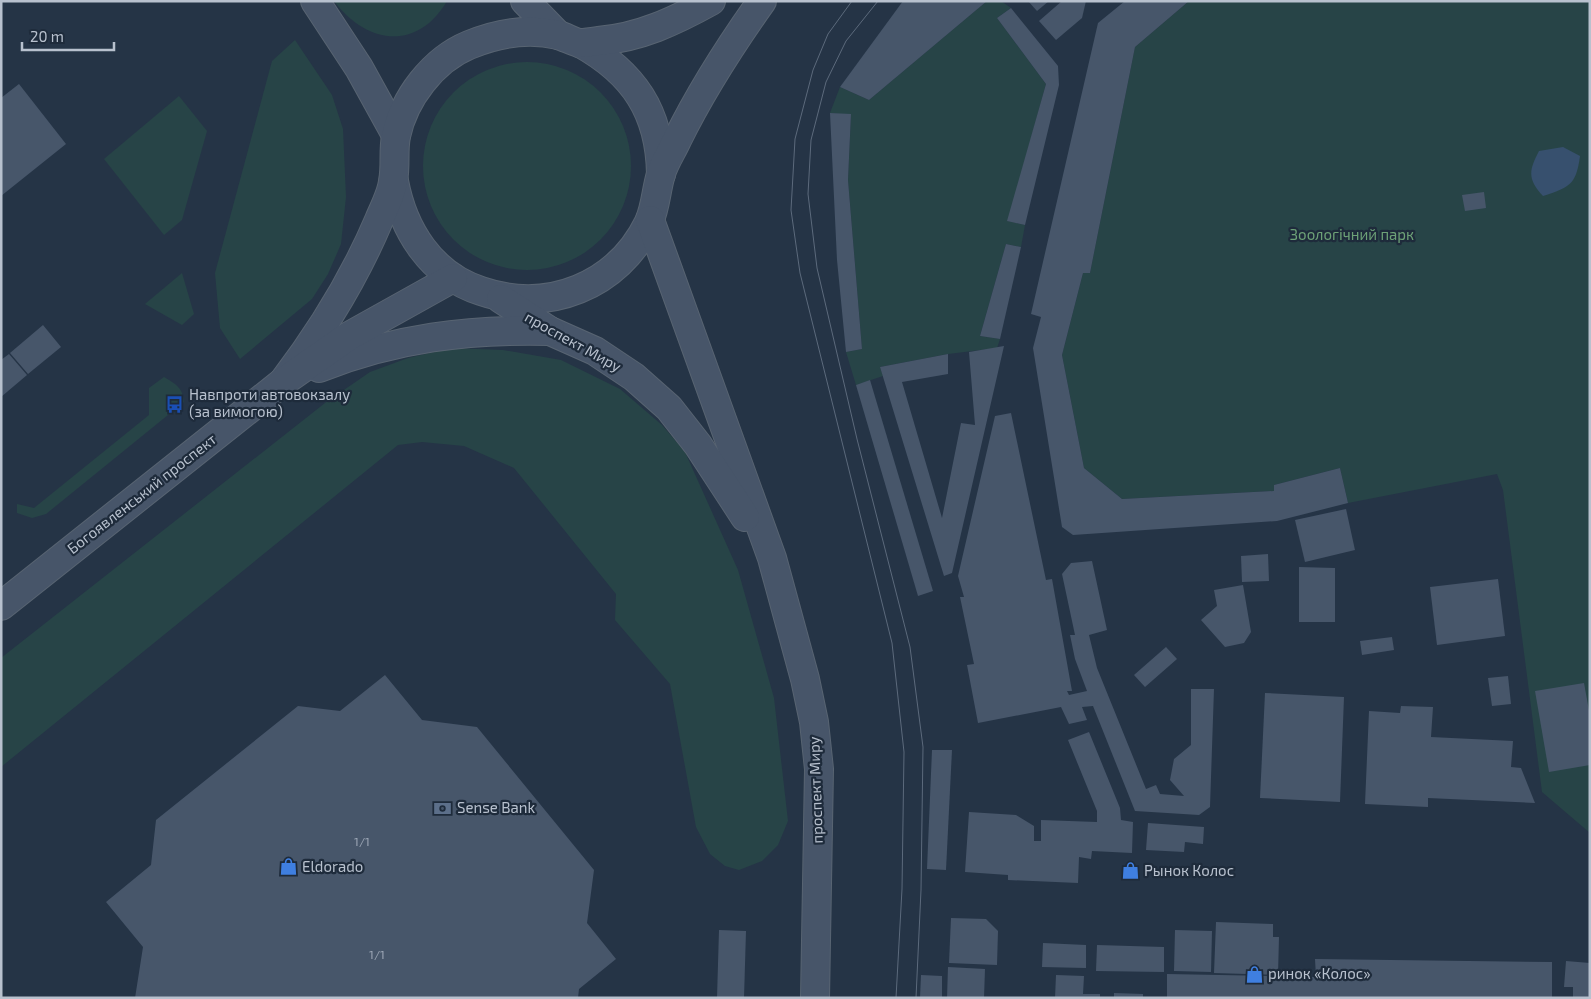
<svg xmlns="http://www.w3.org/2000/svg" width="1591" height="999" font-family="'Exo 2',sans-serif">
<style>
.green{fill:#274447}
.water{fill:#37506e}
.building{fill:#47566a}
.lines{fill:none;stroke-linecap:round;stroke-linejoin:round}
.secondary-casing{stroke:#586472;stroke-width:30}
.secondary{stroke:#475569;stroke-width:28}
.tram{stroke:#5c6a7c;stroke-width:1}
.labels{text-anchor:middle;stroke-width:4.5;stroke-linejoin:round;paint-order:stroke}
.number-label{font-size:12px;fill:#9ca6b5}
.park-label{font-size:15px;fill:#6da177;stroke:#1e2b3b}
.street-label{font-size:15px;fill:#b8c1ce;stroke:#1e2b3b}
.poi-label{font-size:15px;fill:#b8c1ce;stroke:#1e2b3b;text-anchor:start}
</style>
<rect width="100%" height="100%" fill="#253446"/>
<g class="green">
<path d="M 334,1 L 447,1 C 417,52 366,44 334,1 Z"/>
<path d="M 987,1 L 1001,1 L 1011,8 L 997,18 L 1046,84 L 1008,221 L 1025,225 L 1021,247 L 1006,244 L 980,336 L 1000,339 L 997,348 L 948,354 L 880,367 L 883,376 L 856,385 L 846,352 L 862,349 L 848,180 L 851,115 L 830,113 L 840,87 L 869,100 Z"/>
<path d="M 1189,1 L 1590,1 L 1590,833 L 1542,792 L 1503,490 L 1497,474 L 1348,503 L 1340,468 L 1274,485 L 1274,491 L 1122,499 L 1084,468 L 1062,355 L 1083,273 L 1090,273 L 1135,47 Z"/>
<path d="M 295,40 L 332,95 L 343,129 L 346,197 L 341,244 L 328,274 L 312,299 L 240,359 L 220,328 L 215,273 L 272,61 Z"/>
<circle cx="527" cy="166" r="104"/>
<path d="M 179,96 L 207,131 L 182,220 L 164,235 L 104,159 Z"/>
<path d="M 182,273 L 194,314 L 182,325 L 145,304 Z"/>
<path d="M 452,348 L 503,350 L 561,360 L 620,389 L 662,425 L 685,452 L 738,570 L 774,698 L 788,821 L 778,845 L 762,861 L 739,870 L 725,866 L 710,854 L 696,827 L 670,684 L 615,620 L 616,594 L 514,468 L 464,446 L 422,442 L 398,445 L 1,767 L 1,658 L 325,403 L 370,372 L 408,358 Z"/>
<path d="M 164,377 C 176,384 183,388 184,402 L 46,514 L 32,518 L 17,513 L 17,504 L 34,508 L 149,415 L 149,388 Z"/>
</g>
<path class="water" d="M 1563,147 L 1580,156 C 1576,185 1570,187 1543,196 C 1527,179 1529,170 1539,151 Z"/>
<g class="building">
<path d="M 903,1 L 987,1 L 869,100 L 840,87 Z"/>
<path d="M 1028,1 L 1049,1 L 1037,11 Z"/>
<path d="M 1062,1 L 1086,1 L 1082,18 L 1056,40 L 1039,21 Z"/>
<path d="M 1125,1 L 1189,1 L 1135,47 L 1090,273 L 1083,273 L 1062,355 L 1084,468 L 1122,499 L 1274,491 L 1274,485 L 1340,468 L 1348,503 L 1277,521 L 1073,535 L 1062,527 L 1033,348 L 1041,317 L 1031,314 L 1098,23 Z"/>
<path d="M 1011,8 L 1058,66 L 1059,85 L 1025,225 L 1007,221 L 1046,84 L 997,18 Z"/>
<path d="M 19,84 L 66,144 L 1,196 L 1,98 Z"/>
<path d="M 830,113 L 851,114 L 848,180 L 862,349 L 846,352 L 837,260 Z"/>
<path d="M 1484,192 L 1486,208 L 1465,211 L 1462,195 Z"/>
<path d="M 1006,244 L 1021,247 L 1000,339 L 980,336 Z"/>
<path d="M 43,325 L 61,347 L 28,374 L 10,353 Z"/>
<path d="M 1004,346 L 952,573 L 944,576 L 880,367 L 948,354 L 948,374 L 902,382 L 942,518 L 961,423 L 975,425 L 969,352 Z"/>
<path d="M 9,354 L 27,375 L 1,397 L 1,360 Z"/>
<path d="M 870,380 L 933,591 L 918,596 L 856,385 Z"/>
<path d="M 1011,413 L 1046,580 L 1052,579 L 1072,691 L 1067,691 L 1069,695 L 1087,691 L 1075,659 L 1070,635 L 1075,635 L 1062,574 L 1071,563 L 1092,561 L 1107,630 L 1089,635 L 1097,668 L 1146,789 L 1156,785 L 1160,794 L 1184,796 L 1170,780 L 1174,759 L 1191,745 L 1191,689 L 1214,689 L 1210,807 L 1199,815 L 1135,811 L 1093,706 L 1082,707 L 1087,720 L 1069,724 L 1061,707 L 978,723 L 967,665 L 974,664 L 960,597 L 964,597 L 958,576 L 995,416 Z"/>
<path d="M 1346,509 L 1355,550 L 1305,562 L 1295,520 Z"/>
<path d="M 1268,554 L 1269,581 L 1242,582 L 1241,556 Z"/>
<path d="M 1299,567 L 1335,568 L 1335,622 L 1299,622 Z"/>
<path d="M 1498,579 L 1505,636 L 1437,645 L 1430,587 Z"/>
<path d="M 1243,585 L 1251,632 L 1244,643 L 1225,647 L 1201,620 L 1217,606 L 1214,590 Z"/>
<path d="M 1392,637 L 1394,650 L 1362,655 L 1360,641 Z"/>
<path d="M 1166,647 L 1177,659 L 1145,687 L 1134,675 Z"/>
<path d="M 385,675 L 422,720 L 477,727 L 594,870 L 587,923 L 616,959 L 579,989 L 578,998 L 135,998 L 143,947 L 106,902 L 151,865 L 156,820 L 298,706 L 340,711 Z"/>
<path d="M 1508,676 L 1511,704 L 1492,706 L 1488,678 Z"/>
<path d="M 1584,683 L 1590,716 L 1590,765 L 1549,772 L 1535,691 Z"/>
<path d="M 1265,693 L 1344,697 L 1340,802 L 1260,798 Z"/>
<path d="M 1401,706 L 1433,707 L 1431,737 L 1513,741 L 1511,767 L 1521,768 L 1535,803 L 1428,798 L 1428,807 L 1365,804 L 1369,711 L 1400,713 Z"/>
<path d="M 1089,732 L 1120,808 L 1121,820 L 1133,822 L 1132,853 L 1092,851 L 1091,859 L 1079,857 L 1078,883 L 1008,880 L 1008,875 L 965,872 L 969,812 L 1016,815 L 1034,826 L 1034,841 L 1041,841 L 1041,820 L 1097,822 L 1097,811 L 1068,740 Z"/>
<path d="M 932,750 L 952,750 L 946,870 L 927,869 Z"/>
<path d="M 1148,823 L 1204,827 L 1203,844 L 1185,842 L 1184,852 L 1146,850 Z"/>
<path d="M 951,918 L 986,919 L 998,931 L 997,965 L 949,963 Z"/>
<path d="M 1216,922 L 1273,924 L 1273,937 L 1279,937 L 1278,975 L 1214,973 Z"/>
<path d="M 719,930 L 746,931 L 744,998 L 717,998 Z"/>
<path d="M 1175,930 L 1212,931 L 1211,972 L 1174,971 Z"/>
<path d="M 1043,943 L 1086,945 L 1086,968 L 1042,967 Z"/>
<path d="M 1097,945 L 1164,947 L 1164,972 L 1096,971 Z"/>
<path d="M 1315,959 L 1552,962 L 1552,998 L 1167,998 L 1167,974 L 1316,977 Z"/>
<path d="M 1566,961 L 1590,963 L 1590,998 L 1573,998 L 1573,987 L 1564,987 Z"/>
<path d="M 948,967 L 985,969 L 984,998 L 947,998 Z"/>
<path d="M 921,975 L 942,976 L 942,998 L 920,998 Z"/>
<path d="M 1056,975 L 1084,976 L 1083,994 L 1100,994 L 1100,998 L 1055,998 Z"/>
<path d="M 1114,993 L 1143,994 L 1143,998 L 1114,998 Z"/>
</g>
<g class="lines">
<defs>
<g id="secondary">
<path d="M 315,1 L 359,68 L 396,135"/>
<path d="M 525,1 L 558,35"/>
<path d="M 580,43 C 634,73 660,112 661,174"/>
<path d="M 394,181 C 403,230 431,275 481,291 C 548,314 618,286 649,222 C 656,206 656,190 661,174 C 664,163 672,151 677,140 C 701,91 730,46 762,1"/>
<path d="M 650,220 L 772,558 L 805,679 L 814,722 L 819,769 L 815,998"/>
<path d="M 501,299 L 550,331 L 595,351 L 634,377 L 669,408 L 698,445 L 745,517"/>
<path d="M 319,368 C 395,338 468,329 550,331"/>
<path d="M 283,382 C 322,331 354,279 379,220 C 384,208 392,193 393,181 C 396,166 393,151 396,136 C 404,98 433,60 469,45 C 498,33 528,28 558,35 C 565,37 572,41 579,43 C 585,43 592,42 598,41 C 639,38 675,21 711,1"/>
<path d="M 1,606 L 283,382 L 349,336 L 453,278"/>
</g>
</defs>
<use href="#secondary" class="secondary-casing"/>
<use href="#secondary" class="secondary"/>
<g class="tram">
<path d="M 852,1 L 828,34 L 813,70 L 795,139 L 791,210 L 800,273 L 892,643 L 904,752 L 902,889 L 896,998"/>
<path d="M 878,1 L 846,41 L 826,82 L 811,140 L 808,194 L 817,268 L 857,439 L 910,647 L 923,747 L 921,890 L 916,998"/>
</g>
</g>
<defs>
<symbol id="bus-bare" viewBox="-9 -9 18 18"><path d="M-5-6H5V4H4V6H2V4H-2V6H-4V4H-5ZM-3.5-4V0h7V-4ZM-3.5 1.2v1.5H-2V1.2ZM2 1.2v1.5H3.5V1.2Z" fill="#1a4fb4" stroke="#1e2b3b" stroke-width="2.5" paint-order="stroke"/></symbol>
<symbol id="bank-bare" viewBox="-9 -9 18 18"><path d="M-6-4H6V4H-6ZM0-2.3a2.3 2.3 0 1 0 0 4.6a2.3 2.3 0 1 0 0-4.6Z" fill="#5c6f8a" stroke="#1e2b3b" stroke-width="2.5" paint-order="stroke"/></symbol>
<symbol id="shop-bare" viewBox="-9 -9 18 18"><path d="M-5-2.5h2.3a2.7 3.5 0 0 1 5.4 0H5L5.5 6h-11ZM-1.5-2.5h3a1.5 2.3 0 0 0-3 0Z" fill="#3f7fe0" stroke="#1e2b3b" stroke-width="2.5" paint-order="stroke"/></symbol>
</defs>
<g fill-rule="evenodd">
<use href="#bus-bare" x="162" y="392" width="25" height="25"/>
<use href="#bank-bare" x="430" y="796" width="25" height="25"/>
<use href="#shop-bare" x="276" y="854" width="25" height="25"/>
<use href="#shop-bare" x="1118" y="858" width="25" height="25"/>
<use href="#shop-bare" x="1242" y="962" width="25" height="25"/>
</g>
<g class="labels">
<g class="number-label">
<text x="362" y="846">1/1</text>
<text x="377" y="959">1/1</text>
</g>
<g class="park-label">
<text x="1352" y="240">Зоологічний парк</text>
</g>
<g class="street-label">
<text transform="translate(573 342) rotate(29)" y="5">проспект Миру</text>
<text transform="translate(142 494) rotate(-38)" y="5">Богоявленський проспект</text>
<text transform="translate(816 790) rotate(-92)" y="5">проспект Миру</text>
</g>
<g class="poi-label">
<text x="189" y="400">Навпроти автовокзалу<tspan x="189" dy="17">(за вимогою)</tspan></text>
<text x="457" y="813">Sense Bank</text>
<text x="302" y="872">Eldorado</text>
<text x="1144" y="876">Рынок Колос</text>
<text x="1268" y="979">ринок «Колос»</text>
</g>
</g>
<rect width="1591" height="999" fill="none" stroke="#b8c1ce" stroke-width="5"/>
<path d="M22 42v8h92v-8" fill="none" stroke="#b8c1ce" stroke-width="2.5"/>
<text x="30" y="42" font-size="15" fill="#b8c1ce" stroke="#1e2b3b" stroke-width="4" paint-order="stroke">20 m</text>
</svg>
